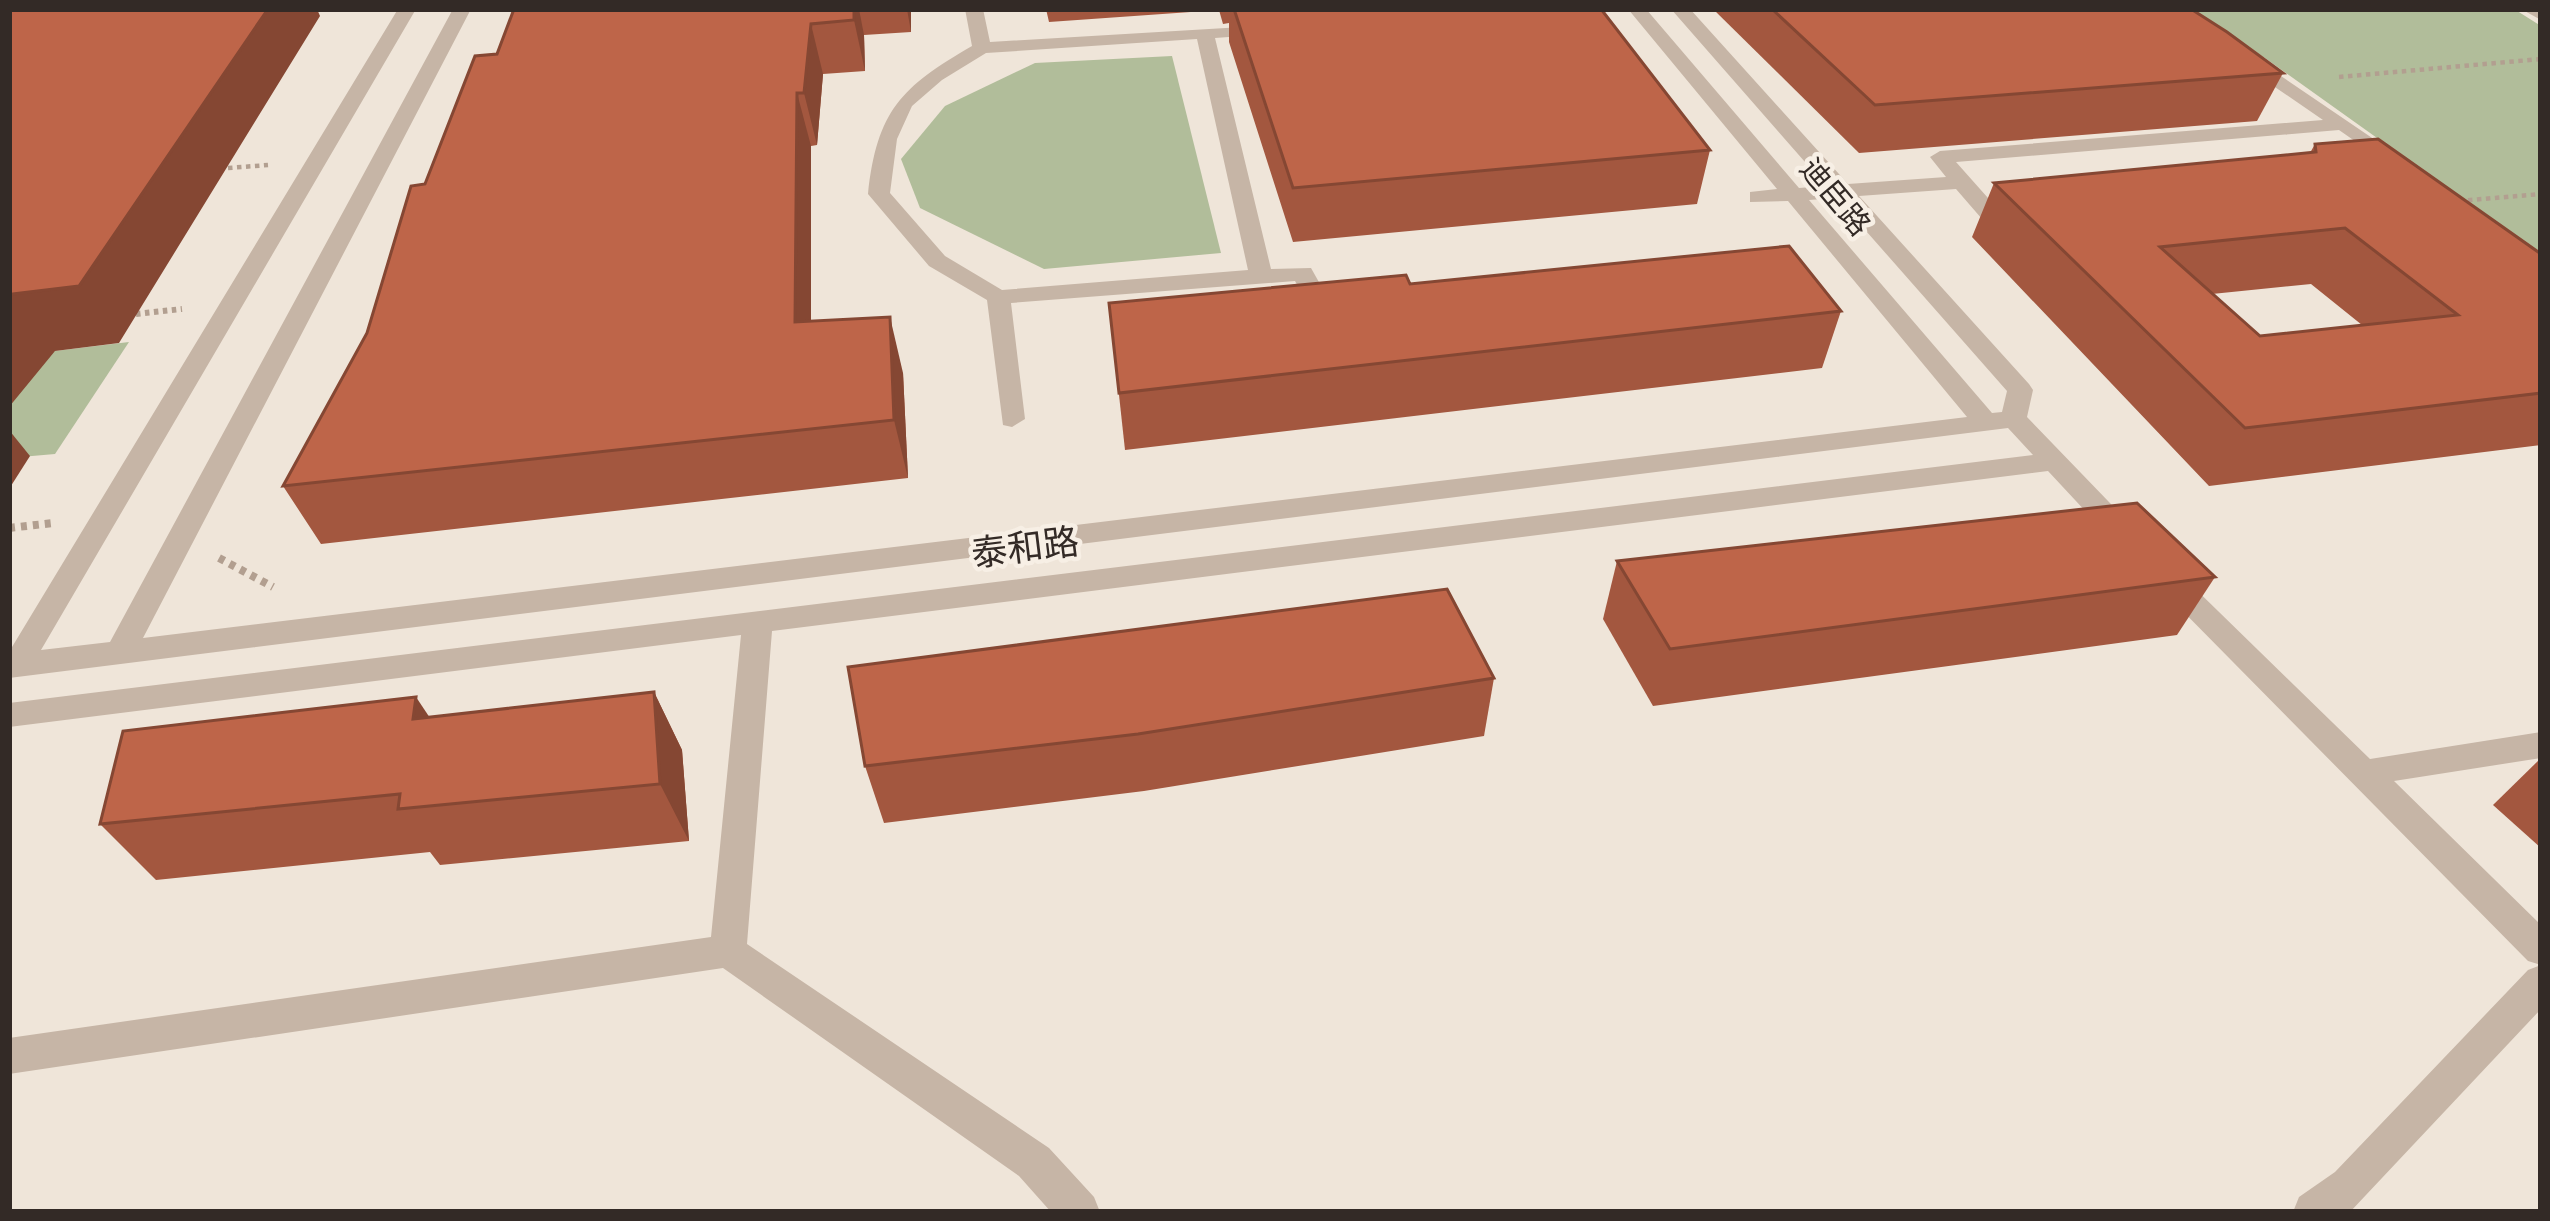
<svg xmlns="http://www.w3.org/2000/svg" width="2550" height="1221" font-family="Montserrat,'Noto Sans SC',sans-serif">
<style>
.green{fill:#b1bd9a}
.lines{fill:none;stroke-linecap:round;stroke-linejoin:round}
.path-far2{stroke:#b29f90;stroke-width:4.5;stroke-dasharray:4.5 4.5;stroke-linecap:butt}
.path-far1{stroke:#b29f90;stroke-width:6;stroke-dasharray:4.5 4.5;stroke-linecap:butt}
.path{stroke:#b29f90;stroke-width:8;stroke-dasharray:6 6;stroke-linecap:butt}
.minor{fill:#c6b5a6;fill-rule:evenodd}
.wall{fill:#a3573f;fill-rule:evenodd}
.shaded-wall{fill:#854733}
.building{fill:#be6549;stroke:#854733;stroke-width:3;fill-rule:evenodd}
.labels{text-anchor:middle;stroke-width:9;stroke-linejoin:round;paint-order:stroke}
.far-street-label{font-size:30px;fill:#332a26;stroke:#f7efe5}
.street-label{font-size:36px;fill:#332a26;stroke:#f7efe5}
</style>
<rect width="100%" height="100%" fill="#efe5d9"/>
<g class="green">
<path d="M 2183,9 L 2514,9 L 2541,26 L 2541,255 L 2265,58 Z"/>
<path d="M 1172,56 L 1221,253 L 1044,269 L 920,208 L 901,159 L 945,106 L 1035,63 Z"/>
<path d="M 129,342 L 55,454 L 9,458 L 9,370 L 55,351 Z"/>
</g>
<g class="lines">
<g class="path-far2">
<path d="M 2339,77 L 2541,59"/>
<path d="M 228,168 L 268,165"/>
<path d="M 2459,201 L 2541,194"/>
</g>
<path class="path-far1" d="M 136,314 L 182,309"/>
<g class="path">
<path d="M 9,528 L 53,523"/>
<path d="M 219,558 L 273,587"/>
</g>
<g class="minor">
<path d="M 398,9 L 416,9 L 41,650 L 110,642 L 453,9 L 471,9 L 143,638 L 1967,417 L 1788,201 L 1750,202 L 1750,192 L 1777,189 L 1628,9 L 1646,9 L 1799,188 L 1826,186 L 1671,9 L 1690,9 L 1848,184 L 1946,177 L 1930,157 L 1940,151 L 2323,120 L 2237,61 L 2235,57 L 2244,51 L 2409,163 L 2392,167 L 2339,130 L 1956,162 L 1996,207 L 2027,206 L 2030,211 L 2019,218 L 1982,219 L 1956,189 L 1859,196 L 2029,384 L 2033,390 L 2027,417 L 2136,530 L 2140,537 L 2136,544 L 2116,544 L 2048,471 L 772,631 L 747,944 L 1049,1148 L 1094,1197 L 1100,1212 L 1051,1212 L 1019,1176 L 723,968 L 9,1074 L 9,1038 L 711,937 L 741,635 L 9,727 L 9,703 L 2033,455 L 2008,428 L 9,678 L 9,652 ZM 1837,198 L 2007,391 L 2002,412 L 1992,413 L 1809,200 Z"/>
<path d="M 965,9 L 983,9 L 990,42 L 1276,25 L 1279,29 L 1270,34 L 1215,38 L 1271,269 L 1311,268 L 1329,300 L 1343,302 L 1343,312 L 1313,313 L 1295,281 L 1011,303 L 1025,419 L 1012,427 L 1003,425 L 987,300 L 929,266 L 868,194 C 877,111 901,87 972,46 ZM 1197,39 L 1248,270 L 1002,290 L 945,256 L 890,193 L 897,139 L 912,106 L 942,80 L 986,53 Z"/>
<path d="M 2521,9 L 2541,9 L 2541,20 Z"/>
<path d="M 2168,569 L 2178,572 L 2370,759 L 2541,732 L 2541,758 L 2394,781 L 2541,925 L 2541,1009 L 2350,1212 L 2293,1212 L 2299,1197 L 2335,1172 L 2528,970 L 2541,965 L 2528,961 L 2158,586 L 2153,579 L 2158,572 Z"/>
</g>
</g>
<g class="wall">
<path d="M 514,9 L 911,9 L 911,32 L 864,35 L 865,71 L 823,74 L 817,145 L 811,146 L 811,321 L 903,373 L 908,478 L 321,544 L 283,486 L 367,333 L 425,184 L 497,54 Z"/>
<path d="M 1046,9 L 1601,9 L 1710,150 L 1697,204 L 1293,242 L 1229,42 L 1229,23 L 1223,24 L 1219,10 L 1049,22 Z"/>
<path d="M 1713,9 L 2191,9 L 2283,73 L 2257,121 L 1859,153 Z"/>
<path d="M 2315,144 L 2541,254 L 2541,445 L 2209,486 L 1972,237 L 1994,183 L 2310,153 ZM 2311,284 L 2362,325 L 2260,336 L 2212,294 Z"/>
<path d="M 1410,284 L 1841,311 L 1822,368 L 1125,450 L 1109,303 Z"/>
<path d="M 1617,561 L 2215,577 L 2177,635 L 1653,706 L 1603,619 Z"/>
<path d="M 1494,678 L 1484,736 L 1144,791 L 884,823 L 865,766 Z"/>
<path d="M 654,692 L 682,750 L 689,841 L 440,865 L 430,852 L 156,880 L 100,824 L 429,717 Z"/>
<path d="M 2541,758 L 2541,848 L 2493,805 Z"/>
</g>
<g class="shaded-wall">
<path d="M 268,9 L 317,9 L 320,16 L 119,343 L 55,351 L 9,407 L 9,298 Z"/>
<path d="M 854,9 L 859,9 L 864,35 L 865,71 L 854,20 Z"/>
<path d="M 907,9 L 911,9 L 911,32 Z"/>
<path d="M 811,24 L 823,74 L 817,145 L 804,93 Z"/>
<path d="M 797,93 L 811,146 L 811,379 L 795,322 Z"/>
<path d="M 890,317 L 903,373 L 908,478 L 894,420 Z"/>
<path d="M 9,430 L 30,456 L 9,489 Z"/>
<path d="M 654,692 L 682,750 L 689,841 L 660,784 Z"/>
<path d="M 416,697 L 454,754 L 413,719 Z"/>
</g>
<g class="building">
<path d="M 9,9 L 268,9 L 79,286 L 13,294 L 9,298 Z"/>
<path d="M 514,9 L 854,9 L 854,20 L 811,24 L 804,93 L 797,93 L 795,322 L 890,317 L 894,420 L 283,486 L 367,333 L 411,186 L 425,184 L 475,56 L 497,54 Z"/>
<path d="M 1234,9 L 1601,9 L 1710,150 L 1293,188 Z"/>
<path d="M 1772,9 L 2191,9 L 2227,32 L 2283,73 L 1875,105 Z"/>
<path d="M 2378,139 L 2541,254 L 2541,393 L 2245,428 L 1994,183 L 2316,152 L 2315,144 ZM 2345,228 L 2458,315 L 2260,336 L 2160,247 Z"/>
<path d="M 1789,246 L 1841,311 L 1119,393 L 1109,303 L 1406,275 L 1410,284 Z"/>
<path d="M 2137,503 L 2215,577 L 1670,649 L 1617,561 Z"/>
<path d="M 1447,589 L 1494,678 L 1138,734 L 865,766 L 848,667 Z"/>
<path d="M 654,692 L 660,784 L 398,809 L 400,794 L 100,824 L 123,731 L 416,697 L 413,719 Z"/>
</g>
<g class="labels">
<g class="far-street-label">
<text transform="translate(1835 197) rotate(50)" y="10">迪臣路</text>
</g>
<g class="street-label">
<text transform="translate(1025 547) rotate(-7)" y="13">泰和路</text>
</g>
</g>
<rect width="2550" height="1221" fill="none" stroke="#332a26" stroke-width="24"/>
</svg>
